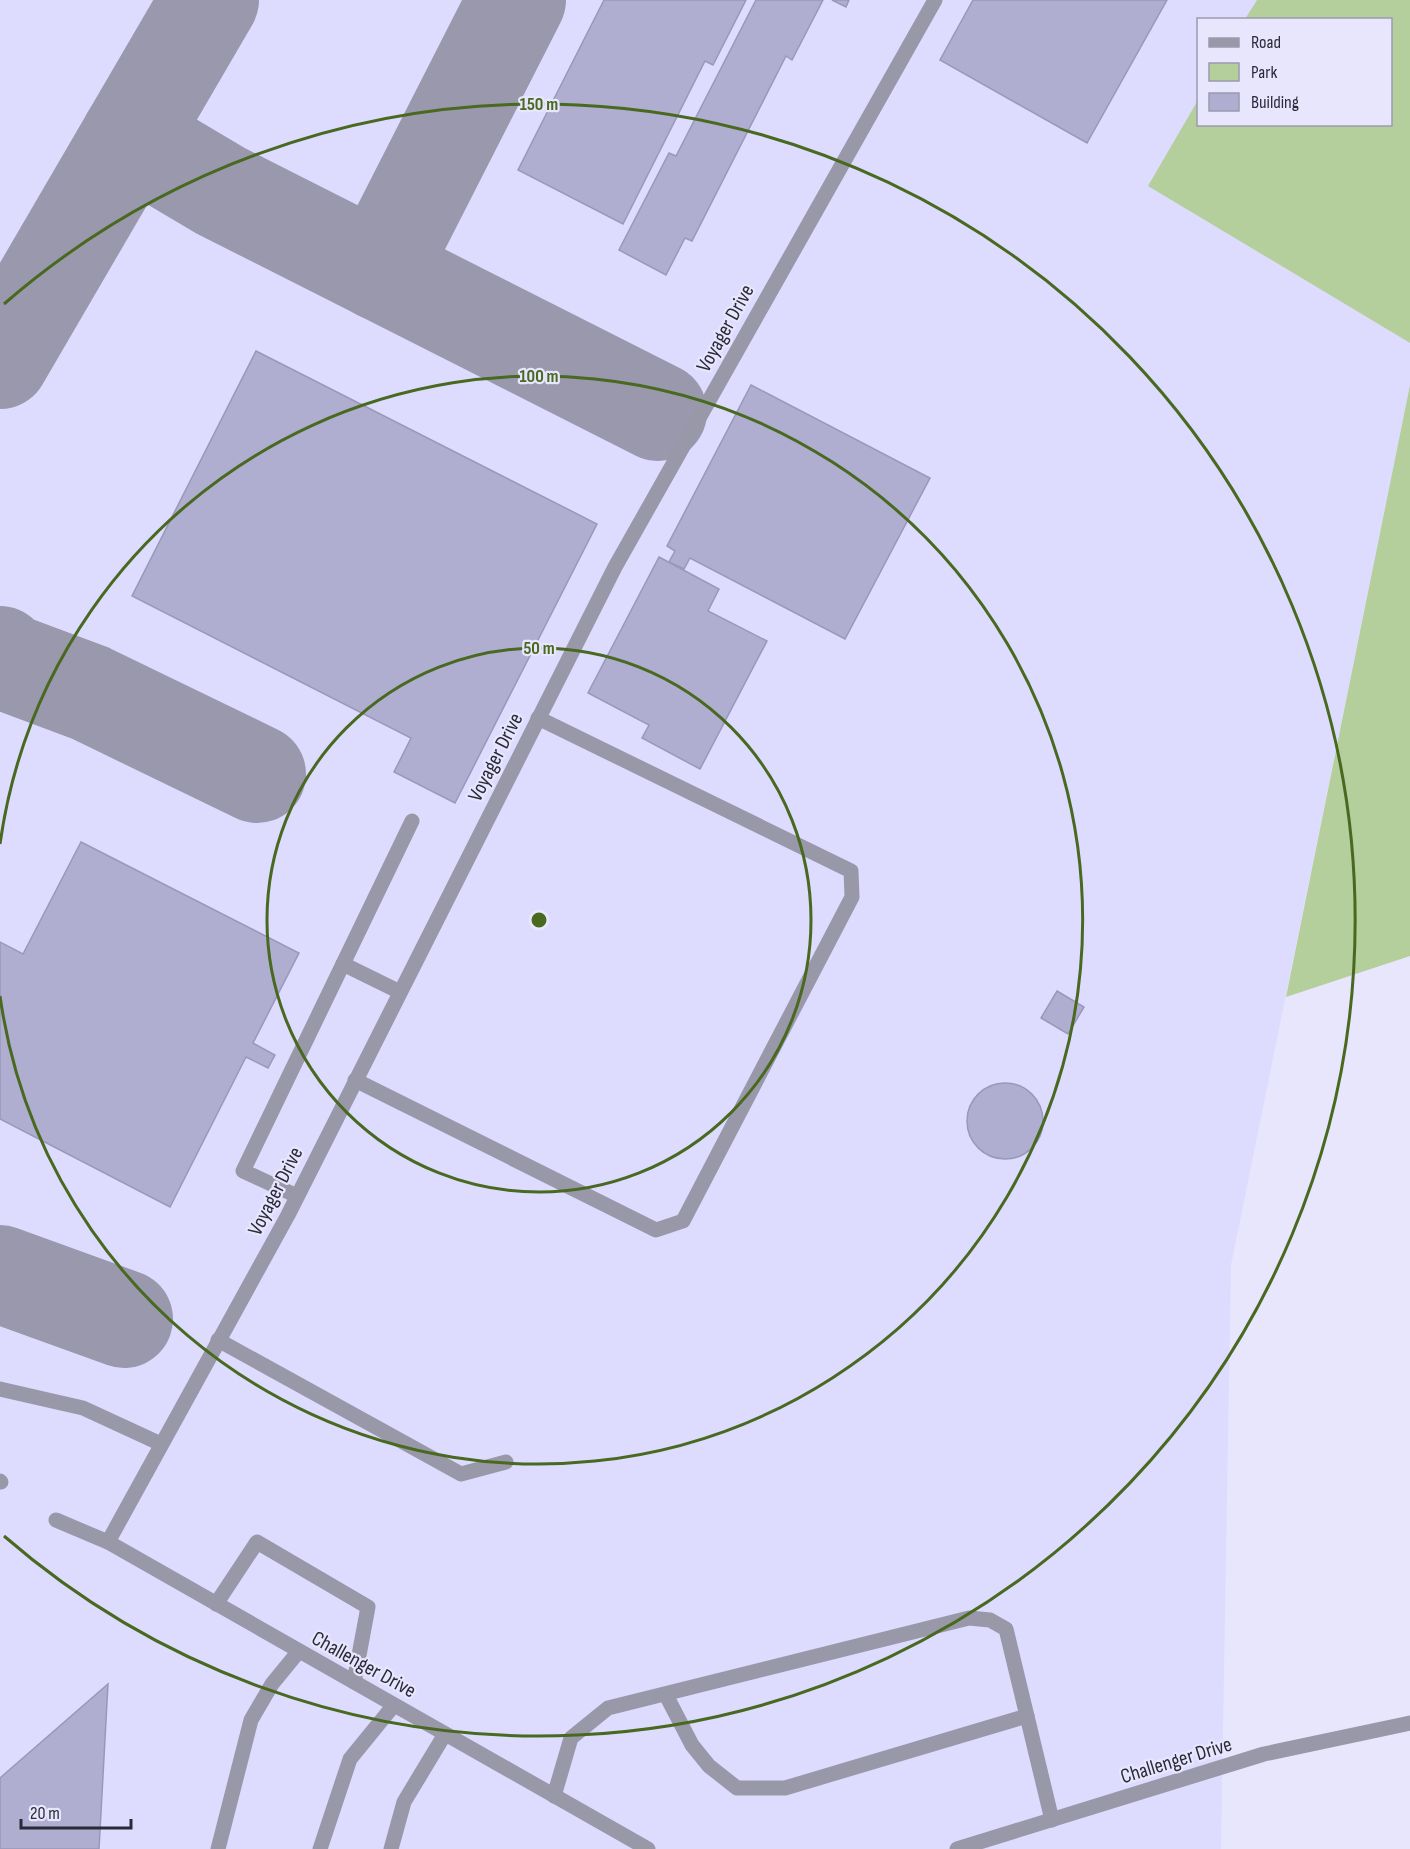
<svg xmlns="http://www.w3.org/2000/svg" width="1410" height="1849" font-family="'Sofia Sans Condensed',sans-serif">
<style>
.built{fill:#dddcff}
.green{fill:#b4ce9c}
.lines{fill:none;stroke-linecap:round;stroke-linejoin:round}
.taxiway{stroke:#9998ac;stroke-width:98}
.building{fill:#afadd0;stroke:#9998ba;stroke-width:1.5}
.minor{stroke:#9998a8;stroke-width:15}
.ring{fill:none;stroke:#48691f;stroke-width:3}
.labels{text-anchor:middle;stroke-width:4.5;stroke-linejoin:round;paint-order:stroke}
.street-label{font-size:21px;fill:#2a2a38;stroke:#e7e6fd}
.centre{fill:#48691f;stroke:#e7e6fd;stroke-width:3}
.ring-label{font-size:18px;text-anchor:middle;font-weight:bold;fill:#48691f;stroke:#e7e6fd;stroke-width:4.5;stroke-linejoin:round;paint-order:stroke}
</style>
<rect width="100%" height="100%" fill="#e7e6fd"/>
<path class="built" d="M 0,0 L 1257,0 L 1245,19 L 1198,20 L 1198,100 L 1149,186 L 1410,343 L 1410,385 L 1231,1265 L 1221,1849 L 0,1849 Z"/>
<g class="green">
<path d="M 1257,0 L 1410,0 L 1410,343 L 1148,186 L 1198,100 L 1198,124 L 1390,124 L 1390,20 L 1245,19 Z"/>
<path d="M 1410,385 L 1410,956 L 1286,997 Z"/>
</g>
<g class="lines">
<g class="taxiway">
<path d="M 130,137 L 221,191 L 658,412"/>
<path d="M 379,271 L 517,0"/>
<path d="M 0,360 L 210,0"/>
<path d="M 0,655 L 7,662 L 90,693 L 257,774"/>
<path d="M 0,1274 L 124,1319"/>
</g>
</g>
<g class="building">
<path d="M 604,0 L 746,0 L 713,65 L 705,61 L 623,224 L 518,170 Z"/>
<path d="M 756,0 L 823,0 L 792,60 L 786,56 L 692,241 L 685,238 L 666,275 L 619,250 L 669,153 L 676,156 Z"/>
<path d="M 832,0 L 849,0 L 846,7 Z"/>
<path d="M 973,0 L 1167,0 L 1087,143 L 940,60 Z"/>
<path d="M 256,351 L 597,524 L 455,803 L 394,772 L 411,738 L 132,596 Z"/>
<path d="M 751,385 L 930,478 L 845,639 L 690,558 L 684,569 L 669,562 L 675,551 L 667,546 Z"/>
<path d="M 659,557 L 719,589 L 708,611 L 767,641 L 700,769 L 642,738 L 649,725 L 588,693 Z"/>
<path d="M 81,842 L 299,953 L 253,1043 L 275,1055 L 268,1068 L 246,1057 L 170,1207 L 0,1119 L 0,942 L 23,954 Z"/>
<path d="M 1057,991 L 1084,1007 L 1068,1034 L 1041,1018 Z"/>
<circle cx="1005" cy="1121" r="38"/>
<path d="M 108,1684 L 99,1849 L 0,1849 L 0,1778 Z"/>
</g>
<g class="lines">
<g class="minor">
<path d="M 343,964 L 400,992"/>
<path d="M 355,1080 L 656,1230 L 683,1221 L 852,897 L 851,871 L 538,718"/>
<path d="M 297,1196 L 243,1171 L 412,821"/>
<path d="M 218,1340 L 461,1474 L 506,1462"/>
<path d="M 0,1389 L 83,1408 L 161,1444"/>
<path d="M 0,1481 L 1,1482"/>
<path d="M 56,1520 L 108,1542 L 648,1849"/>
<path d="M 108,1542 L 288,1215 L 615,567 L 935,0"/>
<path d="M 216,1604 L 257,1542 L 368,1607 L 354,1682"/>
<path d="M 666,1695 L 692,1745 L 709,1766 L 737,1788 L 785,1788 L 1027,1716"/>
<path d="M 554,1796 L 571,1738 L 608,1708 L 969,1618 L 990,1620 L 1006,1629 L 1052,1820"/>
<path d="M 218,1849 L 251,1720 L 272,1684 L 299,1651"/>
<path d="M 320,1849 L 350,1759 L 394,1705"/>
<path d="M 391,1849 L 404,1802 L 445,1734"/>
<path d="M 957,1849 L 1264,1754 L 1410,1723"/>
</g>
</g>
<g class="ring">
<circle cx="539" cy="920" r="272"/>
<path d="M0 844A544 544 0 1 1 0 996"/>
<path d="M4 304A816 816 0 1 1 4 1536"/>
</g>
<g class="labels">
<g class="street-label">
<text transform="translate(725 328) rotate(-61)" y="7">Voyager Drive</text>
<text transform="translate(495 757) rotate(-63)" y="7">Voyager Drive</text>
<text transform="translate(275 1191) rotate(-63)" y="7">Voyager Drive</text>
<text transform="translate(364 1664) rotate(29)" y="7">Challenger Drive</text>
<text transform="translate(1176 1760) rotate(-17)" y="7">Challenger Drive</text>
</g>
</g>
<circle cx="539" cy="920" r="9" class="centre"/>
<g class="ring-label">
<text x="539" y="110">150 m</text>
<text x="539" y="382">100 m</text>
<text x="539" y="654">50 m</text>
</g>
<rect x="1197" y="18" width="195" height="108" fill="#e7e6fd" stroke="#9b9bae" stroke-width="1.5"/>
<rect x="1209" y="38" width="30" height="9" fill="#9998a8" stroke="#9b9bae" stroke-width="1.5"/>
<text x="1251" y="48" font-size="18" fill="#2a2a38">Road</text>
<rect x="1209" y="63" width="30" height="18" fill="#b4ce9c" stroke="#9b9bae" stroke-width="1.5"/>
<text x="1251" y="78" font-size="18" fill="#2a2a38">Park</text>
<rect x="1209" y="93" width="30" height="18" fill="#afadd0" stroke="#9b9bae" stroke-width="1.5"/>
<text x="1251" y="108" font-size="18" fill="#2a2a38">Building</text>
<path d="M21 1819v9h110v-9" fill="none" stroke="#2a2a38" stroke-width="3"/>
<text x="30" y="1819" font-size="18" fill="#2a2a38" stroke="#e7e6fd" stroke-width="4.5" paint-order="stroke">20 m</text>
</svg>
